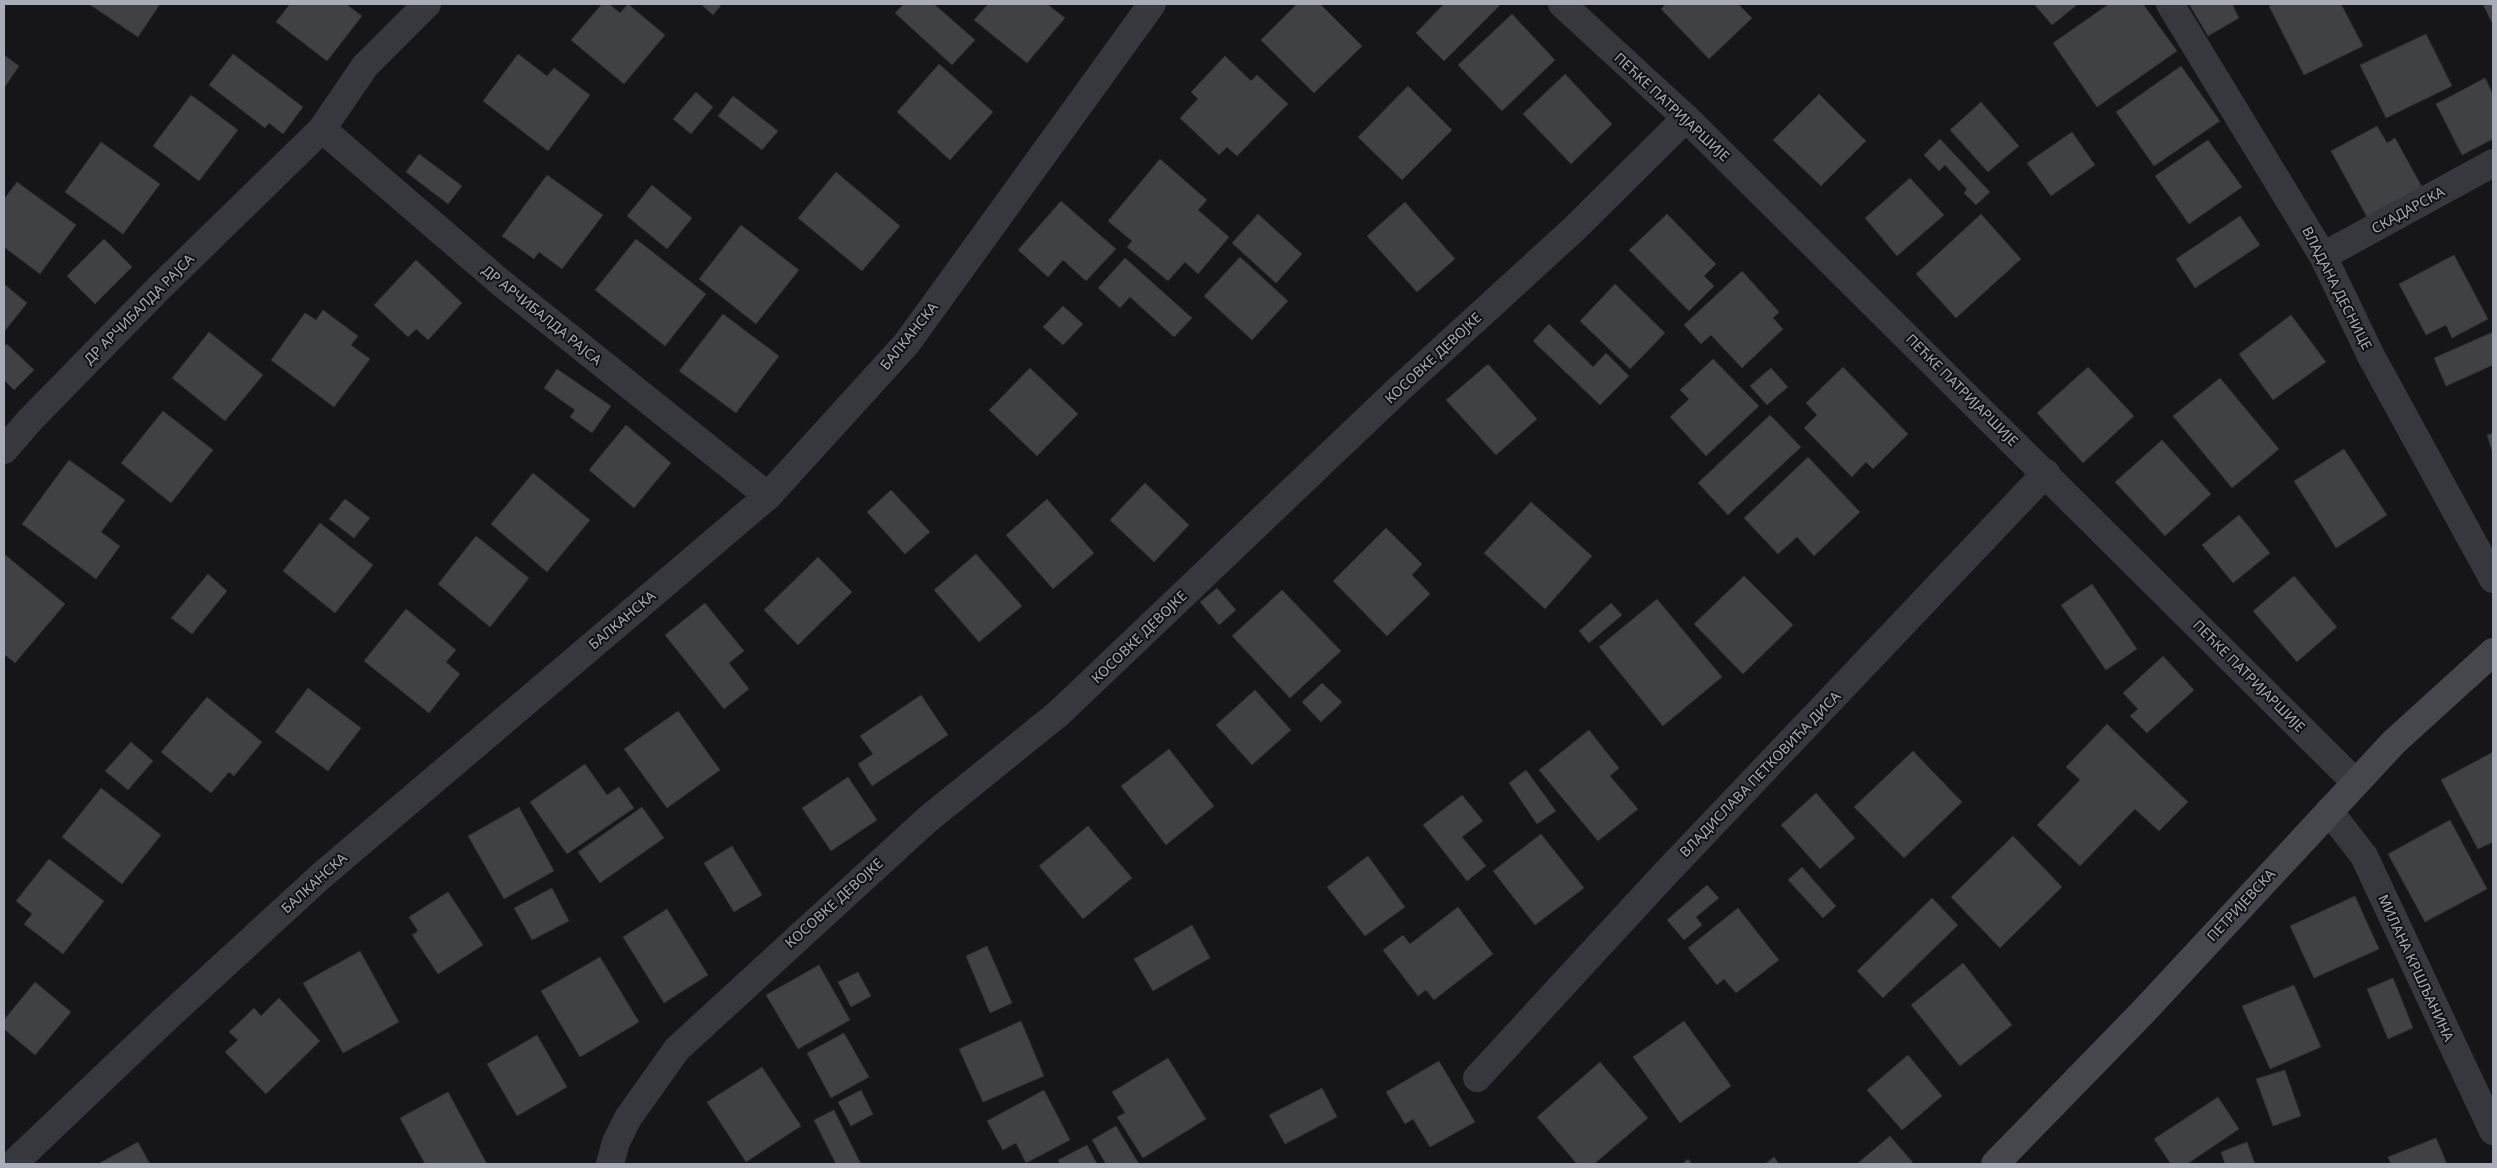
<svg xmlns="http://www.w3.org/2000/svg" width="2497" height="1168" font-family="'Noto Sans',sans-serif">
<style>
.building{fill:#404145;stroke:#303034}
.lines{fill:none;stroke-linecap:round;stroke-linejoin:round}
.street{stroke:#37383d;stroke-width:28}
.secondary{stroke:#45474d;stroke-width:28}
.labels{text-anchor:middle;stroke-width:4;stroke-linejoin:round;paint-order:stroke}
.street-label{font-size:14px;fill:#a8adb8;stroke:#111113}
</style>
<rect width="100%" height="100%" fill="#161618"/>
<g class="building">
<path d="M 89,4 L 160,4 L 138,37 Z"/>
<path d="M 290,4 L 346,4 L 362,16 L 327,61 L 276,22 Z"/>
<path d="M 602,4 L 609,4 L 620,13 L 628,4 L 665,35 L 624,84 L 571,40 Z"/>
<path d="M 701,4 L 722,4 L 713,15 Z"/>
<path d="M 904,4 L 934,4 L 975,40 L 952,65 L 895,13 Z"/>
<path d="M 988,4 L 1047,4 L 1065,18 L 1027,63 L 974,20 Z"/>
<path d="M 1297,4 L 1320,4 L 1362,46 L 1314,93 L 1261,40 Z"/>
<path d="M 1444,4 L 1501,4 L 1444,61 L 1416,33 Z"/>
<path d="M 1666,4 L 1738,4 L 1752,18 L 1709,59 L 1661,9 Z"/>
<path d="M 2034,4 L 2078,4 L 2052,25 Z"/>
<path d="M 2109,4 L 2143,4 L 2177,51 L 2097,107 L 2053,43 Z"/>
<path d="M 2189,4 L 2237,4 L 2233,6 L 2239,18 L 2208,36 Z"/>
<path d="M 2274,4 L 2341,4 L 2363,46 L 2304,75 L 2269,6 Z"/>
<path d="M 2483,4 L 2493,4 L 2493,25 Z"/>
<path d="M 1512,14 L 1555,60 L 1502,111 L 1458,65 Z"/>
<path d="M 2426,34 L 2452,86 L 2386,118 L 2360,65 Z"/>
<path d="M 233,54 L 303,107 L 283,134 L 269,123 L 265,128 L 209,85 Z"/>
<path d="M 518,54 L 547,76 L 554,68 L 590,95 L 548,151 L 483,101 Z"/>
<path d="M 4,55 L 19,66 L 4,88 Z"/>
<path d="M 1225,56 L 1251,81 L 1257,75 L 1288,104 L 1237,156 L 1227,147 L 1219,155 L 1180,118 L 1198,99 L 1191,92 Z"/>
<path d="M 939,64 L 993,112 L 950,160 L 897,112 Z"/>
<path d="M 2181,66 L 2220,121 L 2154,166 L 2116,112 Z"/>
<path d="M 1565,74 L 1612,124 L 1571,164 L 1523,114 Z"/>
<path d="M 2485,78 L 2493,94 L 2493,139 L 2462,155 L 2436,104 Z"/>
<path d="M 1408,86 L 1452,130 L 1402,180 L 1358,137 Z"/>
<path d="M 696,92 L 713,107 L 691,134 L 673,119 Z"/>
<path d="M 1819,94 L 1866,141 L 1821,186 L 1773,140 Z"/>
<path d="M 191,95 L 238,130 L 199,181 L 153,146 Z"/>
<path d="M 733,96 L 778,131 L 762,150 L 718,116 Z"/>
<path d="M 1981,102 L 2019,146 L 1988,172 L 1950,130 Z"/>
<path d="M 2377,126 L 2387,143 L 2395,138 L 2422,187 L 2367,217 L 2331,151 Z"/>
<path d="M 2072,132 L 2095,165 L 2051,196 L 2027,163 Z"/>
<path d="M 1940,139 L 1990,192 L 1976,205 L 1964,193 L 1967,189 L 1945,165 L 1939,171 L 1924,155 Z"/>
<path d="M 2208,140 L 2242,187 L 2189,224 L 2155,176 Z"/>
<path d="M 101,142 L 160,184 L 123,234 L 65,192 Z"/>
<path d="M 419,154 L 462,186 L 448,204 L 406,172 Z"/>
<path d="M 1160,159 L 1207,200 L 1198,210 L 1229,237 L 1198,274 L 1185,262 L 1168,281 L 1127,247 L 1132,241 L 1108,221 Z"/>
<path d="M 836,172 L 900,226 L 862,271 L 798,218 Z"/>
<path d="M 547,175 L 603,215 L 562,269 L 539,252 L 534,259 L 502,236 Z"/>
<path d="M 1910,178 L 1944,215 L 1897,256 L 1865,218 Z"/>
<path d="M 17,182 L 76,225 L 40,274 L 4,247 L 4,199 Z"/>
<path d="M 652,185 L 692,218 L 667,249 L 627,216 Z"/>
<path d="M 1061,201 L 1116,249 L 1086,281 L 1063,260 L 1048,277 L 1018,250 Z"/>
<path d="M 1405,202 L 1455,259 L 1417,292 L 1367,236 Z"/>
<path d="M 1258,214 L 1302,254 L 1276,283 L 1232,243 Z"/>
<path d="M 1667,214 L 1716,264 L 1704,276 L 1714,286 L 1689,311 L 1629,250 Z"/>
<path d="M 1981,214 L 2021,259 L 1956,318 L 1916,274 Z"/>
<path d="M 2240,216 L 2260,245 L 2195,288 L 2176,259 Z"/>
<path d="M 741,225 L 799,270 L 756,324 L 699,279 Z"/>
<path d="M 104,239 L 132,267 L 95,304 L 67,276 Z"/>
<path d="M 636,239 L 706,294 L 665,346 L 595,290 Z"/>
<path d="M 2454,255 L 2488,319 L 2452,338 L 2446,325 L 2426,335 L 2399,284 Z"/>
<path d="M 1240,257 L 1288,301 L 1252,340 L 1204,296 Z"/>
<path d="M 1125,258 L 1192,318 L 1174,337 L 1130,297 L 1120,308 L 1098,288 Z"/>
<path d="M 416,260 L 462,303 L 428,340 L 416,329 L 408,337 L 374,305 Z"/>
<path d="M 1742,271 L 1779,312 L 1773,318 L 1783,329 L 1742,368 L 1711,335 L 1701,344 L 1684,325 Z"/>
<path d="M 4,284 L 27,303 L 4,332 Z"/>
<path d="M 1615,284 L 1665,333 L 1630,369 L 1580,321 Z"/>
<path d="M 1063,306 L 1083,324 L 1063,345 L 1043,327 Z"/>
<path d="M 323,310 L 358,336 L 351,345 L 370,359 L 334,407 L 271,360 L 305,313 L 316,320 Z"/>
<path d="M 723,314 L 779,356 L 736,413 L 679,371 Z"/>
<path d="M 2291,315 L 2326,362 L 2273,400 L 2239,354 Z"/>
<path d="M 1549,324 L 1593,367 L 1606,353 L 1629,376 L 1600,405 L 1533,341 Z"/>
<path d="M 209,332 L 263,375 L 225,421 L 172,378 Z"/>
<path d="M 2493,332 L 2493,365 L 2446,386 L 2434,358 Z"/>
<path d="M 7,344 L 34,370 L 14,390 L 4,380 L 4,347 Z"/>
<path d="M 1713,359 L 1759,406 L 1706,456 L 1670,417 L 1689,399 L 1680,390 Z"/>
<path d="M 1488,364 L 1537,419 L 1496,455 L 1446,400 Z"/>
<path d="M 1843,367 L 1908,434 L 1873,469 L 1866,462 L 1852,477 L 1804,428 L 1817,415 L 1806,403 Z"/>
<path d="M 2088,367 L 2134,416 L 2083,463 L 2037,413 Z"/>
<path d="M 1030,368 L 1078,414 L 1037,456 L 989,410 Z"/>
<path d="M 1771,368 L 1788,387 L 1767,405 L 1750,386 Z"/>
<path d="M 557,369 L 611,406 L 592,433 L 570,417 L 575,410 L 544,388 Z"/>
<path d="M 2220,378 L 2279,449 L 2232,488 L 2173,416 Z"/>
<path d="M 163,411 L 213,450 L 171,503 L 121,463 Z"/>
<path d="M 1770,415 L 1801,447 L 1728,515 L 1698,483 Z"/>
<path d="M 626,425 L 671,463 L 634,508 L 589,470 Z"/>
<path d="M 2493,433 L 2493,454 L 2487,435 Z"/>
<path d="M 2162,440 L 2211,494 L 2165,536 L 2115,482 Z"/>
<path d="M 2344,449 L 2387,515 L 2336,548 L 2294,481 Z"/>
<path d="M 1808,457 L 1860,512 L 1814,556 L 1797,537 L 1778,554 L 1744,518 Z"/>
<path d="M 69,460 L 125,500 L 101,532 L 120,546 L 96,579 L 22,524 Z"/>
<path d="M 533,473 L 590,520 L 547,572 L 491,524 Z"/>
<path d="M 1145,483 L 1189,525 L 1154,562 L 1110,520 Z"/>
<path d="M 891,490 L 930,532 L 905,554 L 867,512 Z"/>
<path d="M 345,499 L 370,518 L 354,538 L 329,519 Z"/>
<path d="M 1047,499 L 1094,553 L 1053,589 L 1006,535 Z"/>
<path d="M 1531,502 L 1592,556 L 1545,609 L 1484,553 Z"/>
<path d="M 2239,515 L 2270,553 L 2233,583 L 2202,545 Z"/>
<path d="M 320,523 L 373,565 L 335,613 L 283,571 Z"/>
<path d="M 1386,528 L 1422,564 L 1412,575 L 1430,594 L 1387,636 L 1333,581 Z"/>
<path d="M 476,536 L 529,578 L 490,627 L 438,584 Z"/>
<path d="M 4,554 L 65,604 L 15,663 L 4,654 Z"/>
<path d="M 976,554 L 1022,606 L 979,642 L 934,590 Z"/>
<path d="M 818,557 L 852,592 L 798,645 L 764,610 Z"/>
<path d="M 208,574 L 227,591 L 192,634 L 171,618 Z"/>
<path d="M 1744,576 L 1793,625 L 1743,674 L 1694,624 Z"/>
<path d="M 2294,576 L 2337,627 L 2297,662 L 2253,611 Z"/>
<path d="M 2092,584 L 2137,649 L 2106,670 L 2061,605 Z"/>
<path d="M 1217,588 L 1236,610 L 1219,625 L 1200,602 Z"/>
<path d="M 1282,590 L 1341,651 L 1290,698 L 1232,636 Z"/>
<path d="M 1657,599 L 1722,677 L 1663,726 L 1599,647 Z"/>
<path d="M 705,603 L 744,651 L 729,663 L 749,689 L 724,709 L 665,635 Z"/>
<path d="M 1611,603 L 1622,615 L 1589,643 L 1579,631 Z"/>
<path d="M 406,609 L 456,650 L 446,662 L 460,674 L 429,713 L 364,661 Z"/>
<path d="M 2163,656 L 2194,690 L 2147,733 L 2130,716 L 2138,709 L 2123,693 Z"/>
<path d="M 1322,683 L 1342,702 L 1321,722 L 1302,702 Z"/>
<path d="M 308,688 L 361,728 L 328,771 L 275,732 Z"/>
<path d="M 1255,690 L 1291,730 L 1252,765 L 1216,725 Z"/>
<path d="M 921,695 L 948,735 L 872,786 L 858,764 L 873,754 L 860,736 Z"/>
<path d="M 207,697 L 262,742 L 234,776 L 229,772 L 211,793 L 161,752 Z"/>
<path d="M 678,711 L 720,770 L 667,808 L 624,749 Z"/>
<path d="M 2107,724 L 2188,802 L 2159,831 L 2135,809 L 2080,866 L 2037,825 L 2080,780 L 2066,767 Z"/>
<path d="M 1589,730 L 1619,768 L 1610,776 L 1638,809 L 1598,841 L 1539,770 Z"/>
<path d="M 131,742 L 153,761 L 128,790 L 105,771 Z"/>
<path d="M 1169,749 L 1214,806 L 1166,845 L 1121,786 Z"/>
<path d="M 1913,751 L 1962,802 L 1904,858 L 1854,807 Z"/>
<path d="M 2493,752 L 2493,842 L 2478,849 L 2441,780 Z"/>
<path d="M 585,764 L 607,795 L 619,787 L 634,808 L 567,854 L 530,802 Z"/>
<path d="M 1526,770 L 1556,811 L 1537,824 L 1509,783 Z"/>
<path d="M 848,777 L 877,820 L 831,851 L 802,808 Z"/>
<path d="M 101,788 L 161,835 L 122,884 L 62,837 Z"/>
<path d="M 1816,793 L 1855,838 L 1820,869 L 1781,825 Z"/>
<path d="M 1462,795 L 1483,821 L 1462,837 L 1486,866 L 1467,881 L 1423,825 Z"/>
<path d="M 519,807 L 554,871 L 504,899 L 468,836 Z"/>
<path d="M 642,807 L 664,838 L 600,883 L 578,852 Z"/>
<path d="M 2450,820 L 2487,889 L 2425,922 L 2388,854 Z"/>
<path d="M 1088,826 L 1132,878 L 1083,919 L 1039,866 Z"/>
<path d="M 1541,834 L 1584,888 L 1535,925 L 1493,871 Z"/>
<path d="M 2013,836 L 2062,887 L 2000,948 L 1951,897 Z"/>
<path d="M 732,846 L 762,895 L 734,912 L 704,863 Z"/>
<path d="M 1368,856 L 1405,907 L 1365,936 L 1327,887 Z"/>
<path d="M 49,859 L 104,901 L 63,954 L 24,924 L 32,914 L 16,901 Z"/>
<path d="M 1802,867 L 1836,906 L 1823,918 L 1788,880 Z"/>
<path d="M 1707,885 L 1719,898 L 1696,917 L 1702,925 L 1684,940 L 1667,920 Z"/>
<path d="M 552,888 L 569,921 L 532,940 L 514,908 Z"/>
<path d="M 448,892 L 483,945 L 438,974 L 412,935 L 418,931 L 409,917 Z"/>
<path d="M 2355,896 L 2379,949 L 2314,978 L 2290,926 Z"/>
<path d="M 1932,898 L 1958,925 L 1883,998 L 1857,971 Z"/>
<path d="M 1458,907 L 1493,954 L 1434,1000 L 1426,990 L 1418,996 L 1383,950 L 1403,935 L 1410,944 Z"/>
<path d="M 1738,908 L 1779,960 L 1736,993 L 1724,979 L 1717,985 L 1688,948 Z"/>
<path d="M 667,909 L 708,975 L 664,1003 L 623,937 Z"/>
<path d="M 1192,925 L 1210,958 L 1153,991 L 1134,959 Z"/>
<path d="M 987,946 L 1012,1003 L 990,1013 L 966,956 Z"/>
<path d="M 360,951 L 399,1022 L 343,1053 L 303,983 Z"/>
<path d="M 600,957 L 639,1022 L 580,1057 L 541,991 Z"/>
<path d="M 1963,963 L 2012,1025 L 1960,1066 L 1911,1005 Z"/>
<path d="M 819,965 L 850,1020 L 798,1049 L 766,995 Z"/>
<path d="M 858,972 L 871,996 L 851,1007 L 838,982 Z"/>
<path d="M 2393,978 L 2413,1028 L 2388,1039 L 2367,989 Z"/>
<path d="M 35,982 L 71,1012 L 35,1055 L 4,1029 L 4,1020 Z"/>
<path d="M 2294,985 L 2321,1047 L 2270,1069 L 2242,1006 Z"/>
<path d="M 279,998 L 320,1041 L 266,1094 L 225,1052 L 238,1040 L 229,1032 L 254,1008 L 261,1016 Z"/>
<path d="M 1021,1021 L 1044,1076 L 983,1102 L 959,1049 Z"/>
<path d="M 1684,1021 L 1731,1086 L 1680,1123 L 1633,1057 Z"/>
<path d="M 844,1033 L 869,1077 L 831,1098 L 807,1053 Z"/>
<path d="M 537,1035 L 567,1087 L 517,1116 L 487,1064 Z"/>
<path d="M 1908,1055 L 1942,1096 L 1902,1130 L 1867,1090 Z"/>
<path d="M 1168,1058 L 1206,1119 L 1143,1158 L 1117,1117 L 1125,1113 L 1112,1092 Z"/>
<path d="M 1439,1061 L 1475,1122 L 1430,1147 L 1413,1119 L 1405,1124 L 1386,1092 Z"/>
<path d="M 1600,1062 L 1648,1118 L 1594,1164 L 1577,1164 L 1537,1117 Z"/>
<path d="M 762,1067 L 801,1126 L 746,1162 L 707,1102 Z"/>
<path d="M 2285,1070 L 2301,1116 L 2273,1126 L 2256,1079 Z"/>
<path d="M 1322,1088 L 1337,1117 L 1285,1144 L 1269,1115 Z"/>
<path d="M 861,1090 L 873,1114 L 851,1126 L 838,1102 Z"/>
<path d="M 1044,1090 L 1070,1140 L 1026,1163 L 1016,1143 L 1003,1150 L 987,1121 Z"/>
<path d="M 448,1092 L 487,1164 L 425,1164 L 400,1118 Z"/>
<path d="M 2218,1097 L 2239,1129 L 2187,1164 L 2171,1164 L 2154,1139 Z"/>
<path d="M 834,1110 L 861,1164 L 836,1164 L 814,1120 Z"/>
<path d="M 1116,1126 L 1139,1164 L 1106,1164 L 1092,1140 Z"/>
<path d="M 1890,1136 L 1914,1164 L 1858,1163 Z"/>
<path d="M 2436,1138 L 2447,1164 L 2391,1164 L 2388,1157 Z"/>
<path d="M 138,1142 L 150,1164 L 98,1164 Z"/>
<path d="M 2247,1142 L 2255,1164 L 2225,1164 L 2221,1152 Z"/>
<path d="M 1087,1145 L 1097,1164 L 1060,1164 L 1058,1160 Z"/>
<path d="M 1774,1157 L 1779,1164 L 1765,1164 Z"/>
<path d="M 1688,1159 L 1692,1164 L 1682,1164 Z"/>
</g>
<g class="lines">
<g class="street">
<path d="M 1562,4 L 1686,118 L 2355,782"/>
<path d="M 2170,4 L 2323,256 L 2371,356 L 2493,579"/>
<path d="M 322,129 L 500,282 L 768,496"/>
<path d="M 2323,256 L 2493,163"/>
<path d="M 4,450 L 30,420 L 159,288 L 322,129 L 365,66 L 427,4"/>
<path d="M 2329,811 L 2364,856 L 2493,1131"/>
<path d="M 1477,1078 L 1664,875 L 2046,473"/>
<path d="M 13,1164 L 161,1023 L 321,876 L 768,496 L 907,343 L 1152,4"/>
<path d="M 610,1164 L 616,1142 L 628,1118 L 677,1049 L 928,819 L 1059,713 L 1398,390 L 1574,229 L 1686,118"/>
</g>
<path class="secondary" d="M 1995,1164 L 2143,1012 L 2394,742 L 2493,652"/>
</g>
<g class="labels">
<g class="street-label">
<text transform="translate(1672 107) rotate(43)" y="5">ПЕЋКЕ ПАТРИЈАРШИЈЕ</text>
<text transform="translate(2408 210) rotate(-29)" y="5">СКАДАРСКА</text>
<text transform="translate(2337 288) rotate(63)" y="5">ВЛАДАНА ДЕСНИЦЕ</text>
<text transform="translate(139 309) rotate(-45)" y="5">ДР АРЧИБАЛДА РАЈСА</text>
<text transform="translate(542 315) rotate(39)" y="5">ДР АРЧИБАЛДА РАЈСА</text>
<text transform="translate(909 336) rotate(-51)" y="5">БАЛКАНСКА</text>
<text transform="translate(1433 358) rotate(-43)" y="5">КОСОВКЕ ДЕВОЈКЕ</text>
<text transform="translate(1962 390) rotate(45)" y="5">ПЕЋКЕ ПАТРИЈАРШИЈЕ</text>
<text transform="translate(622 620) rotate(-40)" y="5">БАЛКАНСКА</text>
<text transform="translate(1139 637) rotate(-44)" y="5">КОСОВКЕ ДЕВОЈКЕ</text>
<text transform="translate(2249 676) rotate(45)" y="5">ПЕЋКЕ ПАТРИЈАРШИЈЕ</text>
<text transform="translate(1760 774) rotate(-46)" y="5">ВЛАДИСЛАВА ПЕТКОВИЋА ДИСА</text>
<text transform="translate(314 883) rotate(-42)" y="5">БАЛКАНСКА</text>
<text transform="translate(834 903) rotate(-42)" y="5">КОСОВКЕ ДЕВОЈКЕ</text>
<text transform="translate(2241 905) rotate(-47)" y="5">ПЕТРИЈЕВСКА</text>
<text transform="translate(2416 968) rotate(65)" y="5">МИЛАНА КРШЉАНИНА</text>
</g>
</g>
<rect width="2497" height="1168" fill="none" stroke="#a8adb8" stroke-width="10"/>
</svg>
